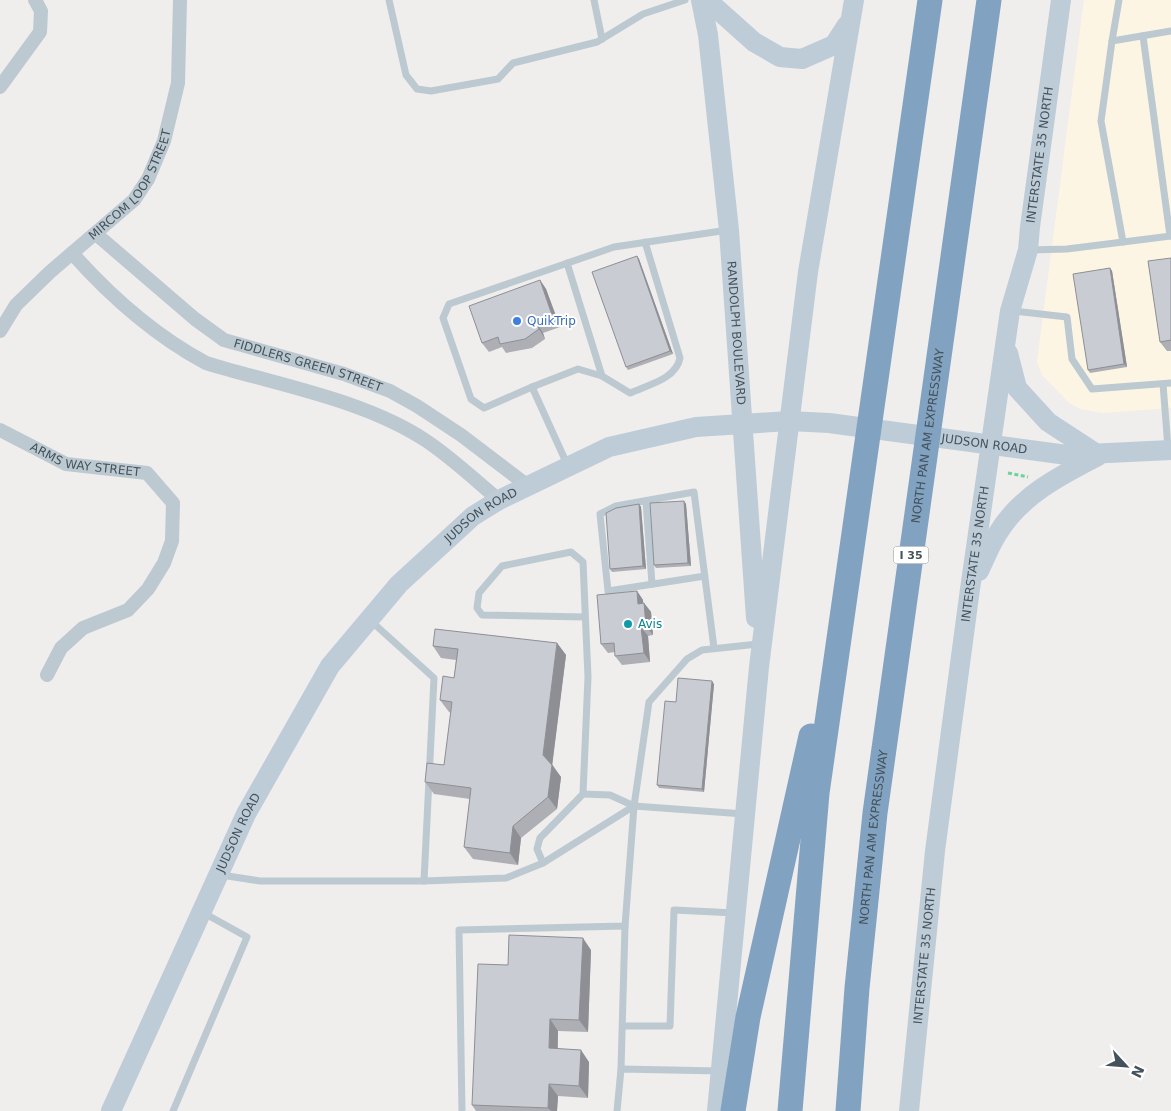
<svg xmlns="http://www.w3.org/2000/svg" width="1171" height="1111" font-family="'DejaVu Sans',sans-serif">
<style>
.commercial{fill:#fdf5e4}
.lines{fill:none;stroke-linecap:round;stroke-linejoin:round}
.path{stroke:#6dd29c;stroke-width:3;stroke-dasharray:4 2.5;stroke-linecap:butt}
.lane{stroke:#bcc9d1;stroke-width:7}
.street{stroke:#bcc9d1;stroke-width:14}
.secondary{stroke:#beccd8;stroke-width:20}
.highway{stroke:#81a2c0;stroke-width:25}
.wall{fill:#adafb5}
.shaded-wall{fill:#8d8f94}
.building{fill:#c9ccd3;stroke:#8d8f94}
.shop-dot{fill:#3f7fe0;stroke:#fff;stroke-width:2}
.culture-dot{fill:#0f9aa8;stroke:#fff;stroke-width:2}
.labels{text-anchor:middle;stroke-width:4;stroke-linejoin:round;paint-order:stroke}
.shield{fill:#fff;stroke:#7c868d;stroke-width:1}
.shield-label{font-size:11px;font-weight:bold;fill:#44525c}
.street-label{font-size:12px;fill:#44525c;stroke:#fff}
.shop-label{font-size:12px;fill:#366cbe;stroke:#fff;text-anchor:start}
.culture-label{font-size:12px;fill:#0d838f;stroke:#fff;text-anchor:start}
</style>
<rect width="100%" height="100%" fill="#f0eded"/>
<path class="commercial" d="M 1084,0 L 1171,0 L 1171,408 L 1102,413 L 1080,409 L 1069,403 L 1042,375 L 1037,362 Z"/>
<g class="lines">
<path class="path" d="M 1008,473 L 1028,477"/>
<g class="lane">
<path d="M 389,0 L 406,75 L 417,89 L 431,91 L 498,79 L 513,63 L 597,42 L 643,14 L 685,0"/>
<path d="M 594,0 L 602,39"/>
<path d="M 1143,36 L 1170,236"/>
<path d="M 1112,41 L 1119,0"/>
<path d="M 1123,242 L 1101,121 L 1112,41 L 1171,31"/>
<path d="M 1029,250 L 1067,249 L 1171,236"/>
<path d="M 567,263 L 602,376"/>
<path d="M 1013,311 L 1067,317 L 1072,359 L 1092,389 L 1171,383"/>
<path d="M 1163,384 L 1168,448"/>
<path d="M 532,387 L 578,369 L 602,376 L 630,393 C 648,385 676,379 680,358 L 645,242"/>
<path d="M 567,464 L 532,387 L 484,408 L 471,399 L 443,318 L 449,304 L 614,247 L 728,230"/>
<path d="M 646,501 L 652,584"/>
<path d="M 705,576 L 608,591 L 600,514 L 616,506 L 694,492 L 714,648"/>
<path d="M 585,617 L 482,615 L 477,608 L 479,593 L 502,566 L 571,552 L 583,562 L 588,677 L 583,794 L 610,795 L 634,806 L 744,814"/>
<path d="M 371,621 L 434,678 L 424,881"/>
<path d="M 543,863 L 537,849 L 540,838 L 583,794"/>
<path d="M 221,875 L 260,881 L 424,881 L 506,878 L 543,863 L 634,806"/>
<path d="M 623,1026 L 670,1026 L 674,910 L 735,913"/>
<path d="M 621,1069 L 625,926"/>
<path d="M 173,1111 L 247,937 L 202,912"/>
<path d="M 462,1111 L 459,930 L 625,926 L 634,806 L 649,702 L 687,659 L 702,650 L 758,644"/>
<path d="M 617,1111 L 621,1069 L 720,1071"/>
</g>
<g class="street">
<path d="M 0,87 L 40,32 L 41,11 L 35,0"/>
<path id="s1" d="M 96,234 L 195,319 L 224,340 L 344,374 L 390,391 L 417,406 L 461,435 L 528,486"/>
<path d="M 72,253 C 111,297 154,335 206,363 C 277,385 362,399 425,440 C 451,457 475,480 499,500"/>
<path id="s2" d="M 0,331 L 16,305 L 50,272 L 134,200 L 148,179 L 164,141 L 178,83 L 180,0"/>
<path id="s3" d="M 0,430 L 66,464 L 147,473 L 173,503 L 172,541 L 164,563 L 148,589 L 128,610 L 83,628 L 61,648 L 47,675"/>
</g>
<g class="secondary">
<path id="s4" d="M 701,0 L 708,35 L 729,230 L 756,618"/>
<path d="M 707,0 L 754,42 L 780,57 L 802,59 L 834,45 L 847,25"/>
<path d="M 1008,353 L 1017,388 L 1048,422 L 1097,454"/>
<path d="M 979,571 C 985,559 990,545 998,533 C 1020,496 1061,475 1098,456"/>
<path id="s5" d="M 111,1111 L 246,814 L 330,666 L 399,584 L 473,516 L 499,500 L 609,447 L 696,427 L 789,421 L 829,423 L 1067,455 L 1171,450"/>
<path d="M 717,1111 L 759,667 L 808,272 L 854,0"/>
<path id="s6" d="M 909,1111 L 935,851 L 970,589 L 1010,311 L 1028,250 L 1030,227 L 1061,0"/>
</g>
<g class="highway">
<path d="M 733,1111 L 748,1017 L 811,736"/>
<path d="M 790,1111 L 817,793 L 930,0"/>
<path id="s7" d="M 848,1111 L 857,988 L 875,813 L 989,0"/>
</g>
</g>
<g class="wall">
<path d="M 637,256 L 639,259 L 673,354 L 628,370 L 626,367 Z"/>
<path d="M 1171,258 L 1171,351 L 1167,351 L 1160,342 Z"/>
<path d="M 1110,268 L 1112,271 L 1127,367 L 1090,373 L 1088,370 Z"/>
<path d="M 540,280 L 546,289 L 560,327 L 543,333 L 545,339 L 532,348 L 506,353 L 502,347 L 489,352 L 482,343 Z"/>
<path d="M 684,501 L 686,504 L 691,566 L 656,568 L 654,565 Z"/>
<path d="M 639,504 L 641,507 L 646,569 L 612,572 L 610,569 Z"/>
<path d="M 637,591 L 643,600 L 643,603 L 644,603 L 651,612 L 653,635 L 648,636 L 650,662 L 622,665 L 615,656 L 615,652 L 608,653 L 601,644 Z"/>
<path d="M 557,643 L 566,655 L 552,764 L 561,777 L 557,809 L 521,838 L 518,865 L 473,859 L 464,847 L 470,799 L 434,794 L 425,782 L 444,765 L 451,713 L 449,712 L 440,700 L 454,678 L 456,660 L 441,658 L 433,646 Z"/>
<path d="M 714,684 L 704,792 L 659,788 L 657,785 L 676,702 Z"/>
<path d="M 591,950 L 588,1032 L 558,1031 L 558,1049 L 589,1062 L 588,1098 L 558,1096 L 557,1111 L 476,1111 L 472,1105 L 508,965 Z"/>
</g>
<g class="shaded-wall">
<path d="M 637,256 L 639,259 L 673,354 L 670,351 Z"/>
<path d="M 1110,268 L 1112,271 L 1127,367 L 1124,364 Z"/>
<path d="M 540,280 L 546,289 L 560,327 L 553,318 Z"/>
<path d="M 537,323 L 543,333 L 545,339 L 539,329 Z"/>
<path d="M 684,501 L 686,504 L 691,566 L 688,563 Z"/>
<path d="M 639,504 L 641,507 L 646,569 L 643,566 Z"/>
<path d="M 637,591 L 643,600 L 644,613 L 638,604 Z"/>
<path d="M 644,603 L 651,612 L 653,635 L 646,626 Z"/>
<path d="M 641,627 L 648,636 L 650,662 L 644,653 Z"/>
<path d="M 557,643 L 566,655 L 552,767 L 543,755 Z"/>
<path d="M 712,681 L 714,684 L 704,792 L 702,789 Z"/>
<path d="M 552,765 L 561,777 L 557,809 L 548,797 Z"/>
<path d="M 513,826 L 521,838 L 518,865 L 510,853 Z"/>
<path d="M 583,938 L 591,950 L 588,1032 L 579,1020 Z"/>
<path d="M 550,1019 L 558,1031 L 557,1061 L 549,1048 Z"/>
<path d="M 581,1050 L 589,1062 L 588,1098 L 579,1086 Z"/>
<path d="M 549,1084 L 558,1096 L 557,1111 L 551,1111 L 548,1108 Z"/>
</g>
<g class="building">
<path d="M 637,256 L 670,351 L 626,367 L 592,272 Z"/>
<path d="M 1171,258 L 1171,340 L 1160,342 L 1148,261 Z"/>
<path d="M 1110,268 L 1124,364 L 1088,370 L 1073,274 Z"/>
<path d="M 540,280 L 553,318 L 537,323 L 539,329 L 525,339 L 500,344 L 498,337 L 482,343 L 469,306 Z"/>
<path d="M 684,501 L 688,563 L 654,565 L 650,503 Z"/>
<path d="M 639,504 L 643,566 L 610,569 L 606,513 L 616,508 Z"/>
<path d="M 637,591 L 638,604 L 644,603 L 646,626 L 641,627 L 644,653 L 615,656 L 614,643 L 601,644 L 597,595 Z"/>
<path d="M 435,629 L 557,643 L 543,755 L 552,765 L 548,797 L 513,826 L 510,853 L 464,847 L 471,788 L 425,782 L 427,763 L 444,765 L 452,702 L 440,700 L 443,676 L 454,678 L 458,649 L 433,646 Z"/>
<path d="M 678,678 L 712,681 L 702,789 L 657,785 L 665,701 L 676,702 Z"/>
<path d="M 509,935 L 583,938 L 579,1020 L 550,1019 L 549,1048 L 581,1050 L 579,1086 L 549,1084 L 548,1108 L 472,1105 L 478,964 L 508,965 Z"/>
</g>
<circle class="shop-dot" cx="517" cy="321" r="5"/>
<circle class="culture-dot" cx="628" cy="624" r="5"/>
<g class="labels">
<rect class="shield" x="893.5" y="546.5" width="35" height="17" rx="4"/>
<g class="shield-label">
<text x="911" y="559">I 35</text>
</g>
<g class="street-label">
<text dy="4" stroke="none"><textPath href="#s6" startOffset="966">INTERSTATE 35 NORTH</textPath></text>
<text dy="4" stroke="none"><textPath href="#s2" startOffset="199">MIRCOM LOOP STREET</textPath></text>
<text dy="4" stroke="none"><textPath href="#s4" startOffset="335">RANDOLPH BOULEVARD</textPath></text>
<text dy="4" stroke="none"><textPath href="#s1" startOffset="254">FIDDLERS GREEN STREET</textPath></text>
<text dy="4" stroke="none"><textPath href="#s7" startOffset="680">NORTH PAN AM EXPRESSWAY</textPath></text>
<text dy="4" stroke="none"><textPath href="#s5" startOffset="1236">JUDSON ROAD</textPath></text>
<text dy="4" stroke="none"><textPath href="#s3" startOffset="92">ARMS WAY STREET</textPath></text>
<text dy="4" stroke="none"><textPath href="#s5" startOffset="711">JUDSON ROAD</textPath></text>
<text dy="4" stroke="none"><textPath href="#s6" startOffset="561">INTERSTATE 35 NORTH</textPath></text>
<text dy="4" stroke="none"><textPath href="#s5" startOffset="306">JUDSON ROAD</textPath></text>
<text dy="4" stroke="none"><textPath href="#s7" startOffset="275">NORTH PAN AM EXPRESSWAY</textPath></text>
<text dy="4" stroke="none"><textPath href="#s6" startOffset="156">INTERSTATE 35 NORTH</textPath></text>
</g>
<g class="shop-label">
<text x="527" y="325">QuikTrip</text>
</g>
<g class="culture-label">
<text x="638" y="628">Avis</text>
</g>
</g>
<g transform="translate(1126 1066) rotate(116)" stroke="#ffffff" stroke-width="4" paint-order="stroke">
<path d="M0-4L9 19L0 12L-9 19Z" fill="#44525c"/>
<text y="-8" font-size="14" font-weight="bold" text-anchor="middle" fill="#44525c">N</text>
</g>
</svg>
